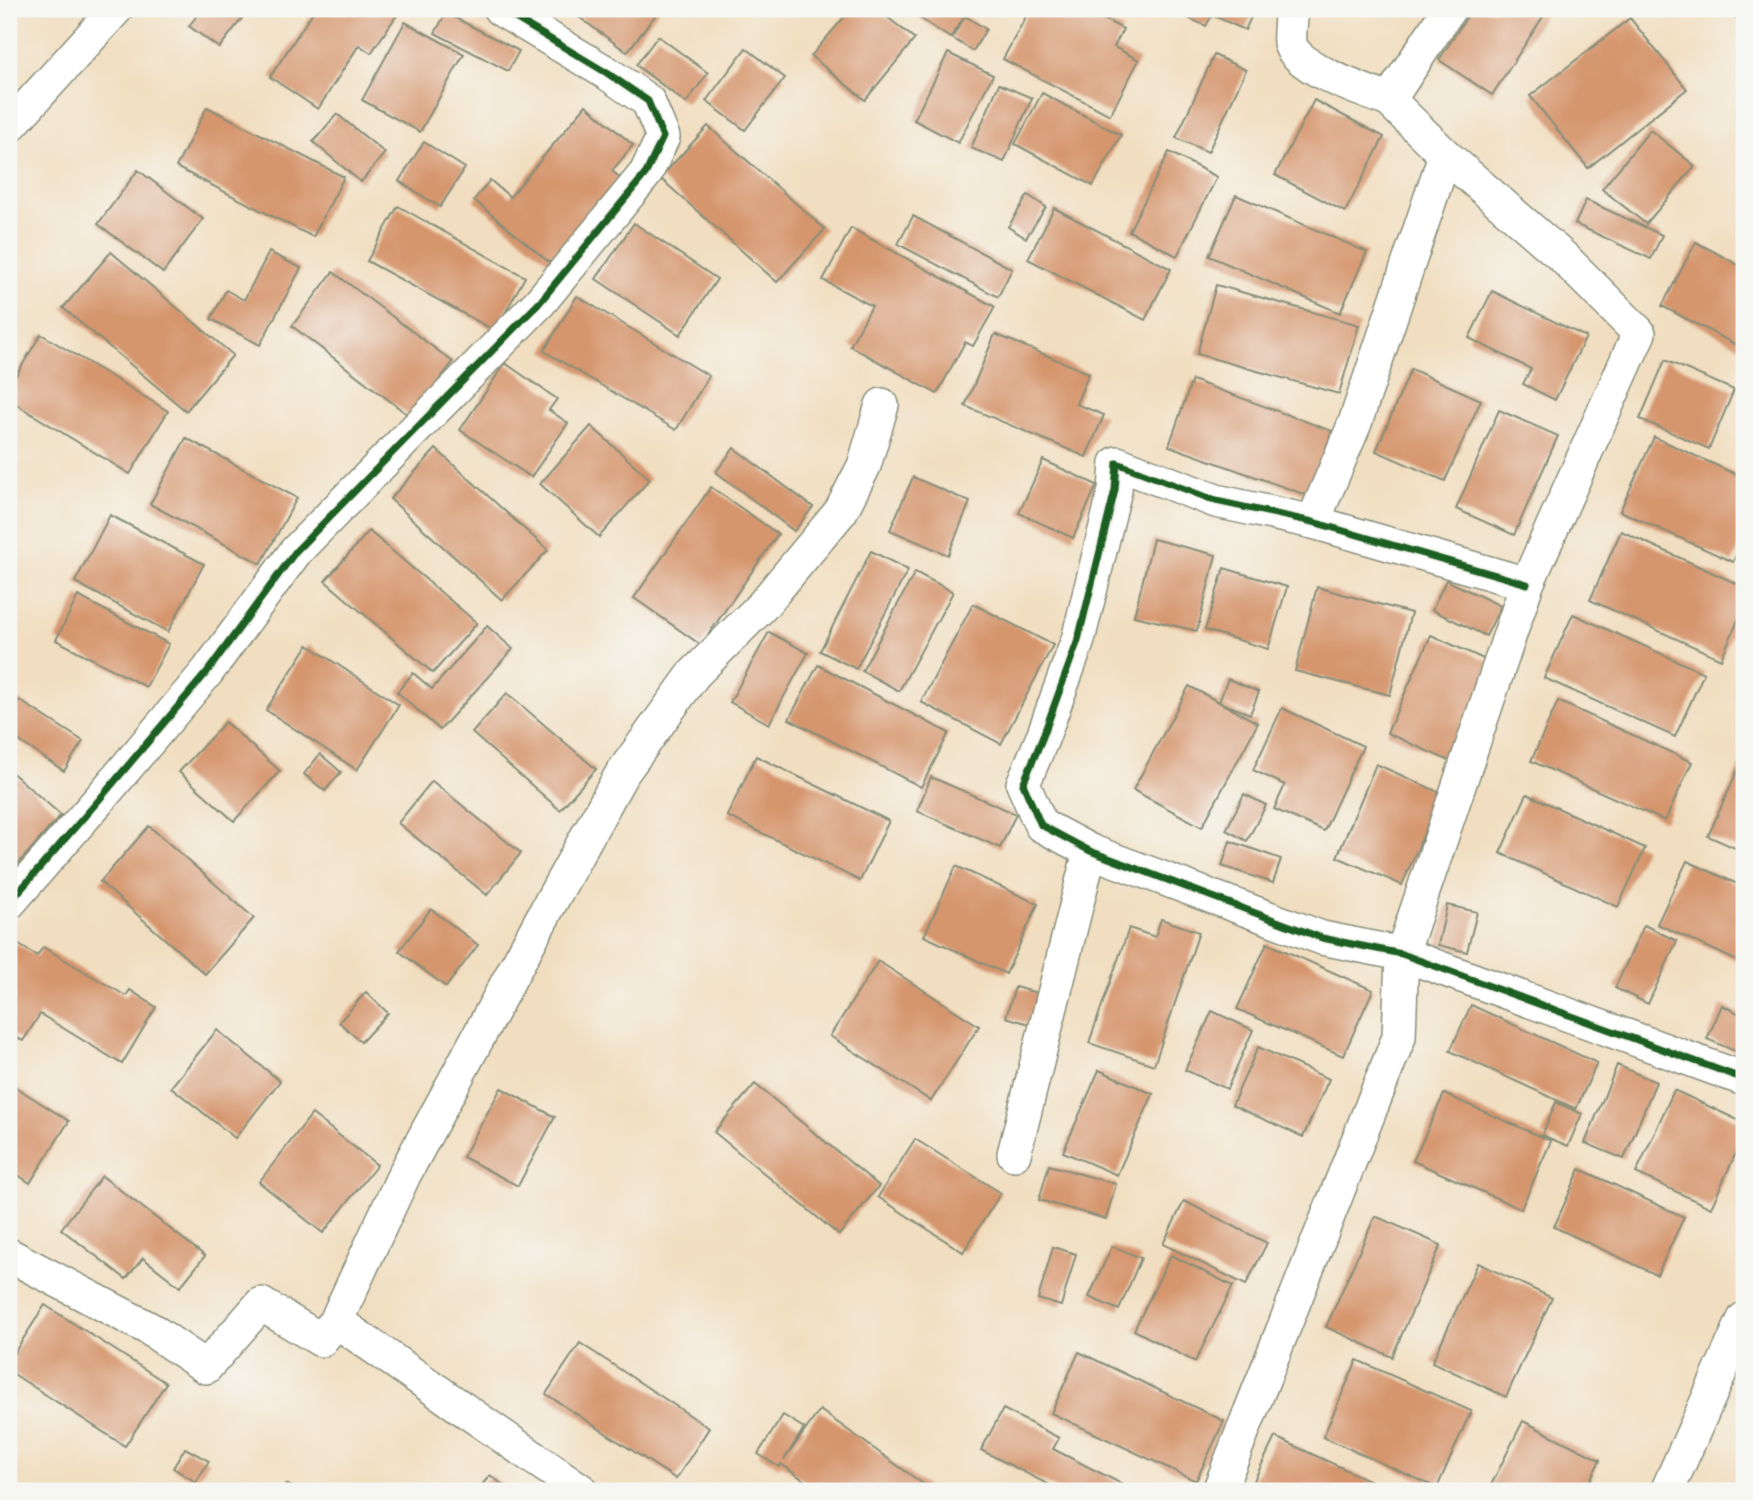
<svg xmlns="http://www.w3.org/2000/svg" width="1753" height="1500" font-family="Caveat,sans-serif">
<style>
.building{fill:#d5956d}
.lines{fill:none;stroke-linecap:round;stroke-linejoin:round}
.minor-casing{stroke:#888e7a;stroke-width:36}
.minor{stroke:#fff;stroke-width:33}
.cycleway-casing{stroke:#f6f6f2;stroke-width:11}
.cycleway{stroke:#1b5e20;stroke-width:7}
</style>
<rect width="100%" height="100%" fill="#f6f6f2"/>
<filter id="ink" filterUnits="userSpaceOnUse"><feTurbulence type="fractalNoise" baseFrequency=".0143" numOctaves="2"/><feDisplacementMap in="SourceGraphic" scale="14" xChannelSelector="R" yChannelSelector="G"/><feConvolveMatrix kernelMatrix="1 2 1 2 8 2 1 2 1" color-interpolation-filters="sRGB"/></filter>
<filter id="wash" filterUnits="userSpaceOnUse"><feTurbulence type="fractalNoise" baseFrequency=".00686" numOctaves="4" result="noise"/><feDisplacementMap in="SourceGraphic" scale="28" xChannelSelector="R" yChannelSelector="G"/><feGaussianBlur stdDeviation="1.57" result="paint"/><feColorMatrix in="noise" values="0 0 0 0 0 0 0 0 0 0 0 0 0 0 0 0 0 1.4 0 .05"/><feComposite in="paint" operator="in"/></filter>
<g filter="url(#wash)">
<rect width="100%" height="100%" fill="#f1dec0"/>
<g id="blocks">
<g class="building">
<path d="M 202,9 L 242,9 L 247,12 L 219,48 L 189,26 Z"/>
<path d="M 315,9 L 401,9 L 371,53 L 359,45 L 318,109 L 270,77 Z"/>
<path d="M 568,9 L 660,9 L 627,52 Z"/>
<path d="M 851,9 L 877,9 L 915,39 L 865,100 L 811,56 Z"/>
<path d="M 906,9 L 970,9 L 950,38 Z"/>
<path d="M 1030,9 L 1085,9 L 1123,29 L 1114,47 L 1139,60 L 1110,115 L 1003,59 Z"/>
<path d="M 1169,9 L 1255,9 L 1245,30 L 1212,15 L 1206,26 Z"/>
<path d="M 1472,9 L 1548,9 L 1492,95 L 1439,60 Z"/>
<path d="M 1733,9 L 1744,9 L 1744,23 L 1730,14 Z"/>
<path d="M 446,13 L 519,51 L 508,71 L 435,33 Z"/>
<path d="M 965,16 L 986,29 L 973,51 L 952,38 Z"/>
<path d="M 1630,18 L 1687,89 L 1588,168 L 1530,96 Z"/>
<path d="M 405,22 L 464,54 L 420,132 L 362,100 Z"/>
<path d="M 658,36 L 708,73 L 686,103 L 636,65 Z"/>
<path d="M 746,48 L 785,78 L 745,130 L 706,101 Z"/>
<path d="M 948,53 L 993,75 L 958,143 L 914,120 Z"/>
<path d="M 1214,55 L 1246,70 L 1208,152 L 1176,138 Z"/>
<path d="M 999,84 L 1032,98 L 1004,162 L 971,148 Z"/>
<path d="M 1042,93 L 1121,135 L 1093,186 L 1015,144 Z"/>
<path d="M 1314,100 L 1384,137 L 1345,212 L 1275,175 Z"/>
<path d="M 586,105 L 633,145 L 612,171 L 625,182 L 555,267 L 474,200 L 490,180 L 510,197 Z"/>
<path d="M 207,107 L 344,177 L 313,237 L 176,167 Z"/>
<path d="M 337,114 L 385,153 L 361,182 L 313,142 Z"/>
<path d="M 708,126 L 825,229 L 777,282 L 660,178 Z"/>
<path d="M 1650,130 L 1695,166 L 1646,224 L 1602,189 Z"/>
<path d="M 424,142 L 465,168 L 440,207 L 399,181 Z"/>
<path d="M 1169,152 L 1217,177 L 1177,256 L 1129,231 Z"/>
<path d="M 138,170 L 203,219 L 163,273 L 98,224 Z"/>
<path d="M 1028,195 L 1046,207 L 1026,238 L 1008,227 Z"/>
<path d="M 1236,195 L 1367,252 L 1340,313 L 1209,256 Z"/>
<path d="M 1586,200 L 1662,235 L 1651,259 L 1575,224 Z"/>
<path d="M 398,206 L 525,277 L 495,331 L 367,261 Z"/>
<path d="M 1054,208 L 1171,269 L 1145,320 L 1028,259 Z"/>
<path d="M 913,216 L 1012,269 L 998,297 L 898,244 Z"/>
<path d="M 634,223 L 717,279 L 680,335 L 596,279 Z"/>
<path d="M 851,228 L 995,307 L 973,346 L 965,342 L 937,394 L 850,346 L 872,306 L 823,280 Z"/>
<path d="M 1696,242 L 1744,268 L 1744,349 L 1662,306 Z"/>
<path d="M 111,252 L 233,355 L 186,411 L 63,308 Z"/>
<path d="M 269,252 L 301,268 L 260,345 L 211,319 L 226,290 L 244,300 Z"/>
<path d="M 333,272 L 453,362 L 411,417 L 292,326 Z"/>
<path d="M 1216,285 L 1359,325 L 1339,394 L 1197,354 Z"/>
<path d="M 1492,291 L 1586,337 L 1555,400 L 1523,384 L 1531,369 L 1469,338 Z"/>
<path d="M 577,296 L 709,376 L 676,430 L 544,351 Z"/>
<path d="M 41,334 L 168,411 L 130,474 L 9,400 L 9,387 Z"/>
<path d="M 995,334 L 1089,373 L 1076,404 L 1104,415 L 1086,457 L 965,406 Z"/>
<path d="M 1665,360 L 1734,390 L 1709,449 L 1640,419 Z"/>
<path d="M 505,363 L 557,399 L 549,410 L 568,423 L 531,477 L 460,430 Z"/>
<path d="M 1411,369 L 1481,400 L 1445,481 L 1376,451 Z"/>
<path d="M 1192,380 L 1332,431 L 1309,496 L 1169,446 Z"/>
<path d="M 1499,410 L 1558,436 L 1514,535 L 1456,509 Z"/>
<path d="M 591,426 L 650,479 L 599,537 L 540,484 Z"/>
<path d="M 1654,437 L 1744,478 L 1744,538 L 1733,562 L 1620,511 Z"/>
<path d="M 186,438 L 297,498 L 261,564 L 150,504 Z"/>
<path d="M 734,448 L 813,507 L 794,531 L 716,472 Z"/>
<path d="M 436,449 L 548,550 L 502,600 L 390,499 Z"/>
<path d="M 1043,460 L 1097,485 L 1073,538 L 1019,513 Z"/>
<path d="M 913,477 L 970,502 L 948,555 L 890,530 Z"/>
<path d="M 711,487 L 778,534 L 701,645 L 634,598 Z"/>
<path d="M 110,515 L 204,564 L 168,632 L 75,582 Z"/>
<path d="M 369,531 L 477,623 L 433,673 L 325,581 Z"/>
<path d="M 1621,531 L 1744,587 L 1744,607 L 1721,659 L 1590,600 Z"/>
<path d="M 1153,539 L 1216,555 L 1197,631 L 1134,616 Z"/>
<path d="M 871,551 L 908,570 L 856,669 L 820,651 Z"/>
<path d="M 1224,568 L 1287,587 L 1268,649 L 1205,630 Z"/>
<path d="M 915,572 L 953,592 L 899,691 L 862,671 Z"/>
<path d="M 1446,580 L 1501,606 L 1486,636 L 1432,610 Z"/>
<path d="M 1317,587 L 1411,613 L 1390,695 L 1295,671 Z"/>
<path d="M 78,596 L 169,644 L 146,687 L 56,640 Z"/>
<path d="M 973,604 L 1053,645 L 1001,744 L 921,702 Z"/>
<path d="M 1573,614 L 1704,673 L 1675,737 L 1544,678 Z"/>
<path d="M 487,626 L 513,649 L 440,730 L 397,692 L 413,673 L 432,689 Z"/>
<path d="M 769,632 L 808,653 L 769,724 L 730,702 Z"/>
<path d="M 1431,635 L 1499,666 L 1454,763 L 1387,733 Z"/>
<path d="M 308,645 L 399,705 L 357,770 L 266,710 Z"/>
<path d="M 818,665 L 949,733 L 921,787 L 789,719 Z"/>
<path d="M 1228,679 L 1259,692 L 1250,714 L 1219,702 Z"/>
<path d="M 1189,686 L 1258,723 L 1202,827 L 1133,790 Z"/>
<path d="M 507,693 L 596,769 L 560,810 L 472,733 Z"/>
<path d="M 19,700 L 83,741 L 64,771 L 9,734 L 9,716 Z"/>
<path d="M 1558,701 L 1692,762 L 1665,821 L 1531,761 Z"/>
<path d="M 1282,708 L 1363,746 L 1324,831 L 1274,809 L 1285,785 L 1253,770 Z"/>
<path d="M 225,722 L 280,771 L 234,821 L 179,772 Z"/>
<path d="M 320,754 L 341,772 L 325,791 L 304,774 Z"/>
<path d="M 756,756 L 889,821 L 860,881 L 727,816 Z"/>
<path d="M 1376,764 L 1441,793 L 1402,885 L 1337,857 Z"/>
<path d="M 1740,765 L 1744,766 L 1744,852 L 1708,836 Z"/>
<path d="M 9,770 L 61,815 L 9,874 Z"/>
<path d="M 931,777 L 1016,814 L 1000,848 L 917,811 Z"/>
<path d="M 432,781 L 521,853 L 487,895 L 398,823 Z"/>
<path d="M 1244,794 L 1266,805 L 1247,841 L 1226,830 Z"/>
<path d="M 1527,794 L 1645,848 L 1618,907 L 1500,853 Z"/>
<path d="M 149,826 L 254,918 L 205,974 L 100,882 Z"/>
<path d="M 1230,841 L 1281,859 L 1273,883 L 1222,866 Z"/>
<path d="M 1687,861 L 1744,887 L 1744,964 L 1657,924 Z"/>
<path d="M 956,866 L 1038,904 L 1006,974 L 924,936 Z"/>
<path d="M 1447,905 L 1477,912 L 1467,952 L 1438,945 Z"/>
<path d="M 431,909 L 478,945 L 446,987 L 399,951 Z"/>
<path d="M 1161,919 L 1199,932 L 1154,1065 L 1089,1043 L 1129,928 L 1155,937 Z"/>
<path d="M 1644,925 L 1677,941 L 1648,1004 L 1615,988 Z"/>
<path d="M 16,943 L 37,956 L 43,947 L 126,996 L 130,990 L 156,1007 L 122,1064 L 40,1014 L 23,1041 L 9,1033 L 9,955 Z"/>
<path d="M 1267,943 L 1373,990 L 1343,1056 L 1237,1009 Z"/>
<path d="M 878,961 L 979,1026 L 931,1101 L 830,1036 Z"/>
<path d="M 1015,987 L 1045,995 L 1036,1026 L 1006,1017 Z"/>
<path d="M 366,992 L 388,1013 L 361,1042 L 339,1022 Z"/>
<path d="M 1471,1005 L 1597,1063 L 1576,1109 L 1450,1051 Z"/>
<path d="M 1722,1005 L 1744,1016 L 1744,1034 L 1737,1052 L 1707,1039 Z"/>
<path d="M 1212,1011 L 1253,1030 L 1227,1089 L 1185,1070 Z"/>
<path d="M 217,1030 L 280,1081 L 235,1138 L 171,1087 Z"/>
<path d="M 1258,1047 L 1329,1079 L 1303,1137 L 1232,1105 Z"/>
<path d="M 1617,1065 L 1656,1082 L 1624,1159 L 1585,1143 Z"/>
<path d="M 1099,1070 L 1153,1094 L 1117,1175 L 1063,1152 Z"/>
<path d="M 9,1083 L 69,1121 L 30,1183 L 9,1169 Z"/>
<path d="M 755,1084 L 879,1186 L 839,1235 L 714,1132 Z"/>
<path d="M 501,1088 L 555,1117 L 518,1186 L 463,1157 Z"/>
<path d="M 1674,1090 L 1744,1123 L 1744,1135 L 1711,1208 L 1636,1173 Z"/>
<path d="M 1444,1094 L 1551,1141 L 1521,1209 L 1413,1161 Z"/>
<path d="M 1556,1102 L 1582,1114 L 1568,1146 L 1542,1135 Z"/>
<path d="M 312,1114 L 377,1165 L 323,1233 L 259,1182 Z"/>
<path d="M 915,1139 L 1001,1193 L 963,1252 L 878,1197 Z"/>
<path d="M 1049,1165 L 1116,1184 L 1106,1219 L 1039,1200 Z"/>
<path d="M 1580,1169 L 1684,1217 L 1657,1275 L 1554,1227 Z"/>
<path d="M 102,1176 L 205,1256 L 180,1287 L 143,1258 L 126,1279 L 61,1229 Z"/>
<path d="M 1184,1201 L 1267,1243 L 1246,1285 L 1163,1244 Z"/>
<path d="M 1375,1216 L 1441,1245 L 1392,1357 L 1326,1327 Z"/>
<path d="M 1112,1246 L 1141,1258 L 1119,1310 L 1089,1297 Z"/>
<path d="M 1053,1247 L 1076,1254 L 1061,1306 L 1038,1299 Z"/>
<path d="M 1171,1255 L 1233,1286 L 1195,1362 L 1134,1330 Z"/>
<path d="M 1478,1263 L 1552,1298 L 1506,1397 L 1432,1362 Z"/>
<path d="M 45,1305 L 166,1383 L 125,1446 L 9,1371 L 9,1361 Z"/>
<path d="M 580,1343 L 709,1428 L 676,1479 L 546,1394 Z"/>
<path d="M 1079,1352 L 1224,1421 L 1196,1481 L 1051,1413 Z"/>
<path d="M 1357,1360 L 1471,1411 L 1437,1488 L 1323,1437 Z"/>
<path d="M 1003,1409 L 1059,1438 L 1053,1449 L 1124,1485 L 1121,1491 L 1061,1491 L 981,1450 Z"/>
<path d="M 820,1410 L 933,1491 L 819,1491 L 781,1464 L 779,1467 L 758,1454 L 783,1415 L 804,1428 L 784,1460 Z"/>
<path d="M 1523,1421 L 1600,1460 L 1585,1491 L 1488,1491 Z"/>
<path d="M 1275,1437 L 1375,1483 L 1372,1491 L 1249,1491 Z"/>
<path d="M 185,1448 L 209,1461 L 196,1482 L 173,1468 Z"/>
<path d="M 490,1475 L 511,1491 L 477,1491 Z"/>
<path d="M 286,1484 L 299,1491 L 282,1491 Z"/>
</g>
</g>
</g>
<g filter="url(#ink)">
<use href="#blocks" fill-opacity="0" stroke="#888e7a" stroke-width="2"/>
<g class="lines">
<defs>
<g id="minor">
<path d="M 1292,9 C 1291,19 1289,32 1290,43 C 1294,68 1367,92 1389,100"/>
<path d="M 9,127 L 116,9"/>
<path d="M 1313,522 L 1355,423 L 1445,155 L 1389,100 L 1449,9"/>
<path d="M 1527,584 L 1313,522 L 1216,501 L 1117,463 L 1115,490 L 1078,640 L 1042,739 L 1023,784 L 1041,825 L 1090,851 L 1322,938 L 1402,954 L 1744,1079"/>
<path d="M 9,903 L 98,801 L 207,672 L 296,551 L 540,302 L 646,173 L 663,137 L 648,101 L 607,73 L 500,9"/>
<path d="M 1014,1154 L 1090,851"/>
<path d="M 9,1255 L 150,1329 L 206,1367 L 261,1304 L 321,1340 L 336,1321 L 582,1491"/>
<path d="M 336,1321 L 404,1175 L 553,898 L 621,775 L 694,674 L 762,606 L 841,511 L 864,466 L 882,405"/>
<path d="M 1219,1491 L 1399,1037 L 1402,954 L 1527,584 L 1639,333 L 1564,258 L 1445,155"/>
<path d="M 1667,1491 L 1744,1319"/>
</g>
</defs>
<use href="#minor" class="minor-casing"/>
<use href="#minor" class="minor"/>
<defs>
<g id="cycleway">
<path d="M 1527,584 L 1313,522 L 1216,501 L 1117,463 L 1115,490 L 1078,640 L 1042,739 L 1023,784 L 1041,825 L 1090,851 L 1322,938 L 1402,954 L 1744,1079"/>
<path d="M 9,903 L 98,801 L 207,672 L 296,551 L 540,302 L 646,173 L 663,137 L 648,101 L 607,73 L 500,9"/>
</g>
</defs>
<use href="#cycleway" class="cycleway-casing"/>
<use href="#cycleway" class="cycleway"/>
</g>
</g>
<rect width="1753" height="1500" fill="none" stroke="#f6f6f2" stroke-width="35"/>
</svg>
